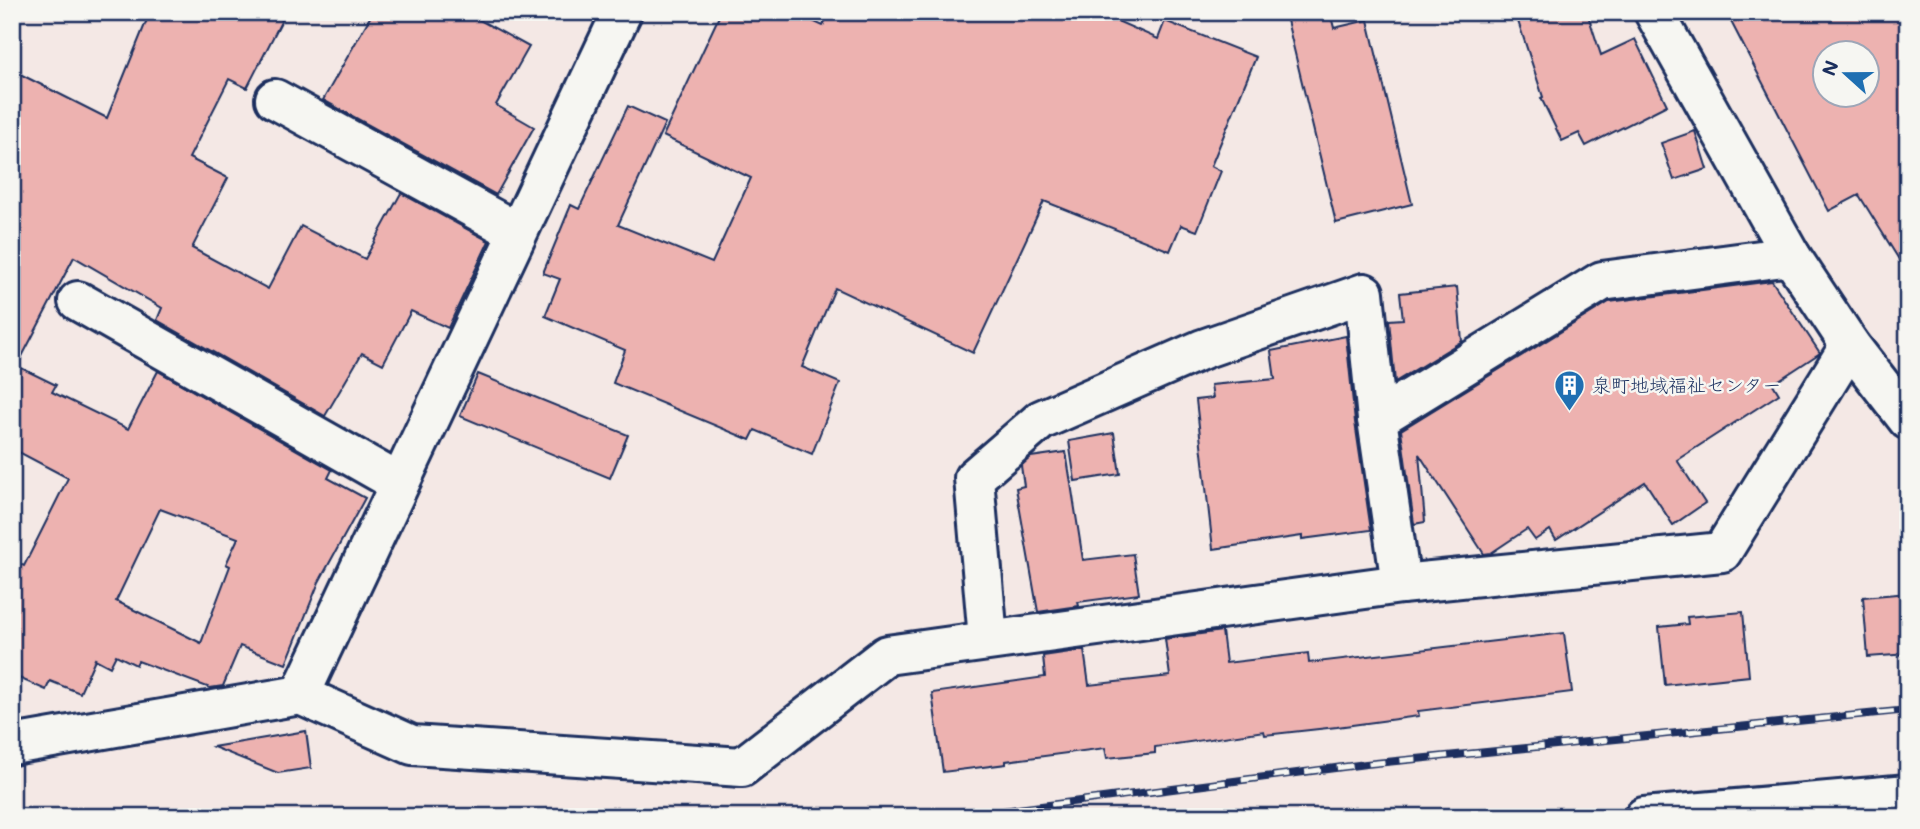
<svg xmlns="http://www.w3.org/2000/svg" width="1920" height="829" font-family="Mali,'Klee One',sans-serif">
<style>
.building{fill:#edb2b0;stroke:#1b2f5e;stroke-width:2;fill-rule:evenodd}
.lines{fill:none;stroke-linecap:round;stroke-linejoin:round}
.street-casing{stroke:#1b2f5e;stroke-width:44}
.street{stroke:#f6f6f2;stroke-width:38}
.rail-casing{stroke:#1b2f5e;stroke-width:8}
.rail{stroke:#f6f6f2;stroke-width:5;stroke-dasharray:16;stroke-linecap:butt}
.labels{text-anchor:middle;stroke-width:5;stroke-linejoin:round;paint-order:stroke}
.poi-label{font-size:19px;fill:#1b2f5e;stroke:#f6f6f2;text-anchor:start}
</style>
<rect width="100%" height="100%" fill="#f4e8e5"/>
<filter id="ink" filterUnits="userSpaceOnUse"><feTurbulence type="fractalNoise" baseFrequency=".0143" numOctaves="2"/><feDisplacementMap in="SourceGraphic" scale="14" xChannelSelector="R" yChannelSelector="G"/><feConvolveMatrix kernelMatrix="1 2 1 2 8 2 1 2 1" color-interpolation-filters="sRGB"/></filter>
<g filter="url(#ink)">
<g class="building">
<path d="M 150,12 L 286,12 L 247,88 L 229,79 L 189,158 L 228,178 L 192,248 L 268,289 L 301,226 L 365,259 L 401,193 L 489,241 L 448,328 L 411,311 L 383,364 L 362,353 L 325,416 L 157,320 L 162,308 L 74,257 L 17,366 L 56,385 L 52,392 L 128,429 L 158,371 L 332,470 L 328,478 L 365,498 L 319,582 L 286,664 L 240,646 L 223,686 L 210,688 L 138,661 L 136,665 L 116,655 L 110,667 L 95,659 L 80,693 L 50,681 L 46,690 L 12,675 L 12,560 L 24,566 L 68,478 L 19,452 L 12,463 L 12,70 L 107,118 ZM 160,509 L 238,538 L 226,564 L 230,566 L 201,643 L 116,601 Z"/>
<path d="M 373,12 L 465,12 L 529,47 L 496,105 L 534,127 L 496,195 L 323,100 Z"/>
<path d="M 721,12 L 793,12 L 823,26 L 829,12 L 1097,12 L 1158,39 L 1165,21 L 1256,57 L 1211,166 L 1221,171 L 1197,231 L 1181,225 L 1170,251 L 1044,201 L 973,353 L 835,288 L 802,367 L 840,383 L 812,454 L 755,430 L 750,440 L 613,383 L 625,350 L 545,316 L 560,279 L 543,273 L 571,205 L 579,209 L 628,106 L 665,123 L 618,225 L 712,263 L 751,178 L 663,136 Z"/>
<path d="M 1285,12 L 1330,12 L 1334,28 L 1368,20 L 1412,204 L 1336,223 Z"/>
<path d="M 1515,12 L 1587,12 L 1601,55 L 1635,39 L 1667,105 L 1586,146 L 1579,133 L 1562,141 L 1541,98 L 1543,97 Z"/>
<path d="M 1726,12 L 1908,12 L 1908,274 L 1859,195 L 1829,211 ZM 1825,52 L 1867,52 L 1867,94 L 1825,94 Z"/>
<path d="M 1695,131 L 1707,169 L 1674,180 L 1661,143 Z"/>
<path d="M 1772,281 L 1820,353 L 1773,384 L 1779,394 L 1677,460 L 1705,503 L 1673,525 L 1645,482 L 1556,540 L 1550,530 L 1535,540 L 1527,529 L 1491,553 L 1484,554 L 1419,454 L 1425,522 L 1414,524 L 1401,430 L 1609,302 Z"/>
<path d="M 1457,287 L 1462,341 L 1395,382 L 1389,320 L 1403,319 L 1400,293 Z"/>
<path d="M 1346,336 L 1355,422 L 1371,530 L 1302,539 L 1302,536 L 1213,549 L 1196,400 L 1213,398 L 1211,385 L 1275,379 L 1271,351 Z"/>
<path d="M 478,374 L 628,435 L 610,478 L 460,416 Z"/>
<path d="M 1114,433 L 1120,474 L 1075,481 L 1069,441 Z"/>
<path d="M 1066,452 L 1083,560 L 1133,554 L 1139,594 L 1078,602 L 1079,606 L 1038,612 L 1016,488 L 1024,486 L 1021,466 L 1031,457 Z"/>
<path d="M 1908,593 L 1908,654 L 1868,657 L 1863,597 Z"/>
<path d="M 1743,612 L 1749,676 L 1665,685 L 1659,627 L 1688,624 L 1687,617 Z"/>
<path d="M 1222,631 L 1226,663 L 1308,653 L 1309,663 L 1564,633 L 1572,692 L 1418,711 L 1419,716 L 1337,727 L 1265,735 L 1264,731 L 1155,747 L 1155,753 L 1107,758 L 1105,748 L 1006,761 L 1006,764 L 943,772 L 932,693 L 1045,677 L 1043,656 L 1084,650 L 1089,685 L 1170,676 L 1165,639 Z"/>
<path d="M 306,731 L 311,768 L 278,773 L 213,747 Z"/>
</g>
<g class="lines">
<defs>
<g id="street">
<path d="M 1654,12 L 1791,256 L 1850,345 L 1908,420"/>
<path d="M 275,99 L 517,232"/>
<path d="M 78,301 L 399,483"/>
<path d="M 1377,419 L 1602,281 L 1791,256"/>
<path d="M 988,639 L 974,478 L 1041,420 L 1203,349 L 1364,293 L 1377,419 L 1401,584"/>
<path d="M 300,695 L 412,745 L 742,767 L 887,655 L 1401,584 L 1722,552 L 1850,345"/>
<path d="M 12,745 L 300,695 L 622,12"/>
<path d="M 1644,817 L 1908,794"/>
</g>
</defs>
<use href="#street" class="street-casing"/>
<use href="#street" class="street"/>
<defs>
<path id="rail" d="M 956,817 L 1366,764 L 1908,710"/>
</defs>
<use href="#rail" class="rail-casing"/>
<use href="#rail" class="rail"/>
</g>
</g>
<defs>
<symbol id="building-pin" viewBox="-11 -11 22 30"><path d="M0 17L-7.5 6A9.5 9.5 0 1 1 7.5 6Z" fill="#1f6fb2" stroke="#f6f6f2"/><path d="M-4-6H4V6H1V3H-1V6H-4ZM-2.5-4.3h1.7v1.8h-1.7ZM.8-4.3h1.7v1.8H.8ZM-2.5-1h1.7V.8h-1.7ZM.8-1h1.7V.8H.8Z" fill="#fff"/></symbol>
</defs>
<g fill-rule="evenodd">
<use href="#building-pin" x="1552" y="368" width="35" height="47"/>
</g>
<g class="labels">
<g class="poi-label">
<text x="1592" y="392">泉町地域福祉センター</text>
</g>
</g>
<rect width="1920" height="829" fill="none" stroke="#f6f6f2" stroke-width="42"/>
<rect x="21" y="21" width="1878" height="787" fill="none" stroke="#1b2f5e" stroke-width="2.5" filter="url(#ink)"/>
<g transform="translate(1846 74) rotate(291)"><circle r="33" fill="#f6f6f2" stroke="#9ea6b7" stroke-width="2"/>
<path d="M0-5L12 26L0 18L-12 26Z" fill="#1f6fb2"/>
<text y="-10" font-size="19" font-weight="bold" text-anchor="middle" fill="#1b2f5e">N</text>
</g>
</svg>
